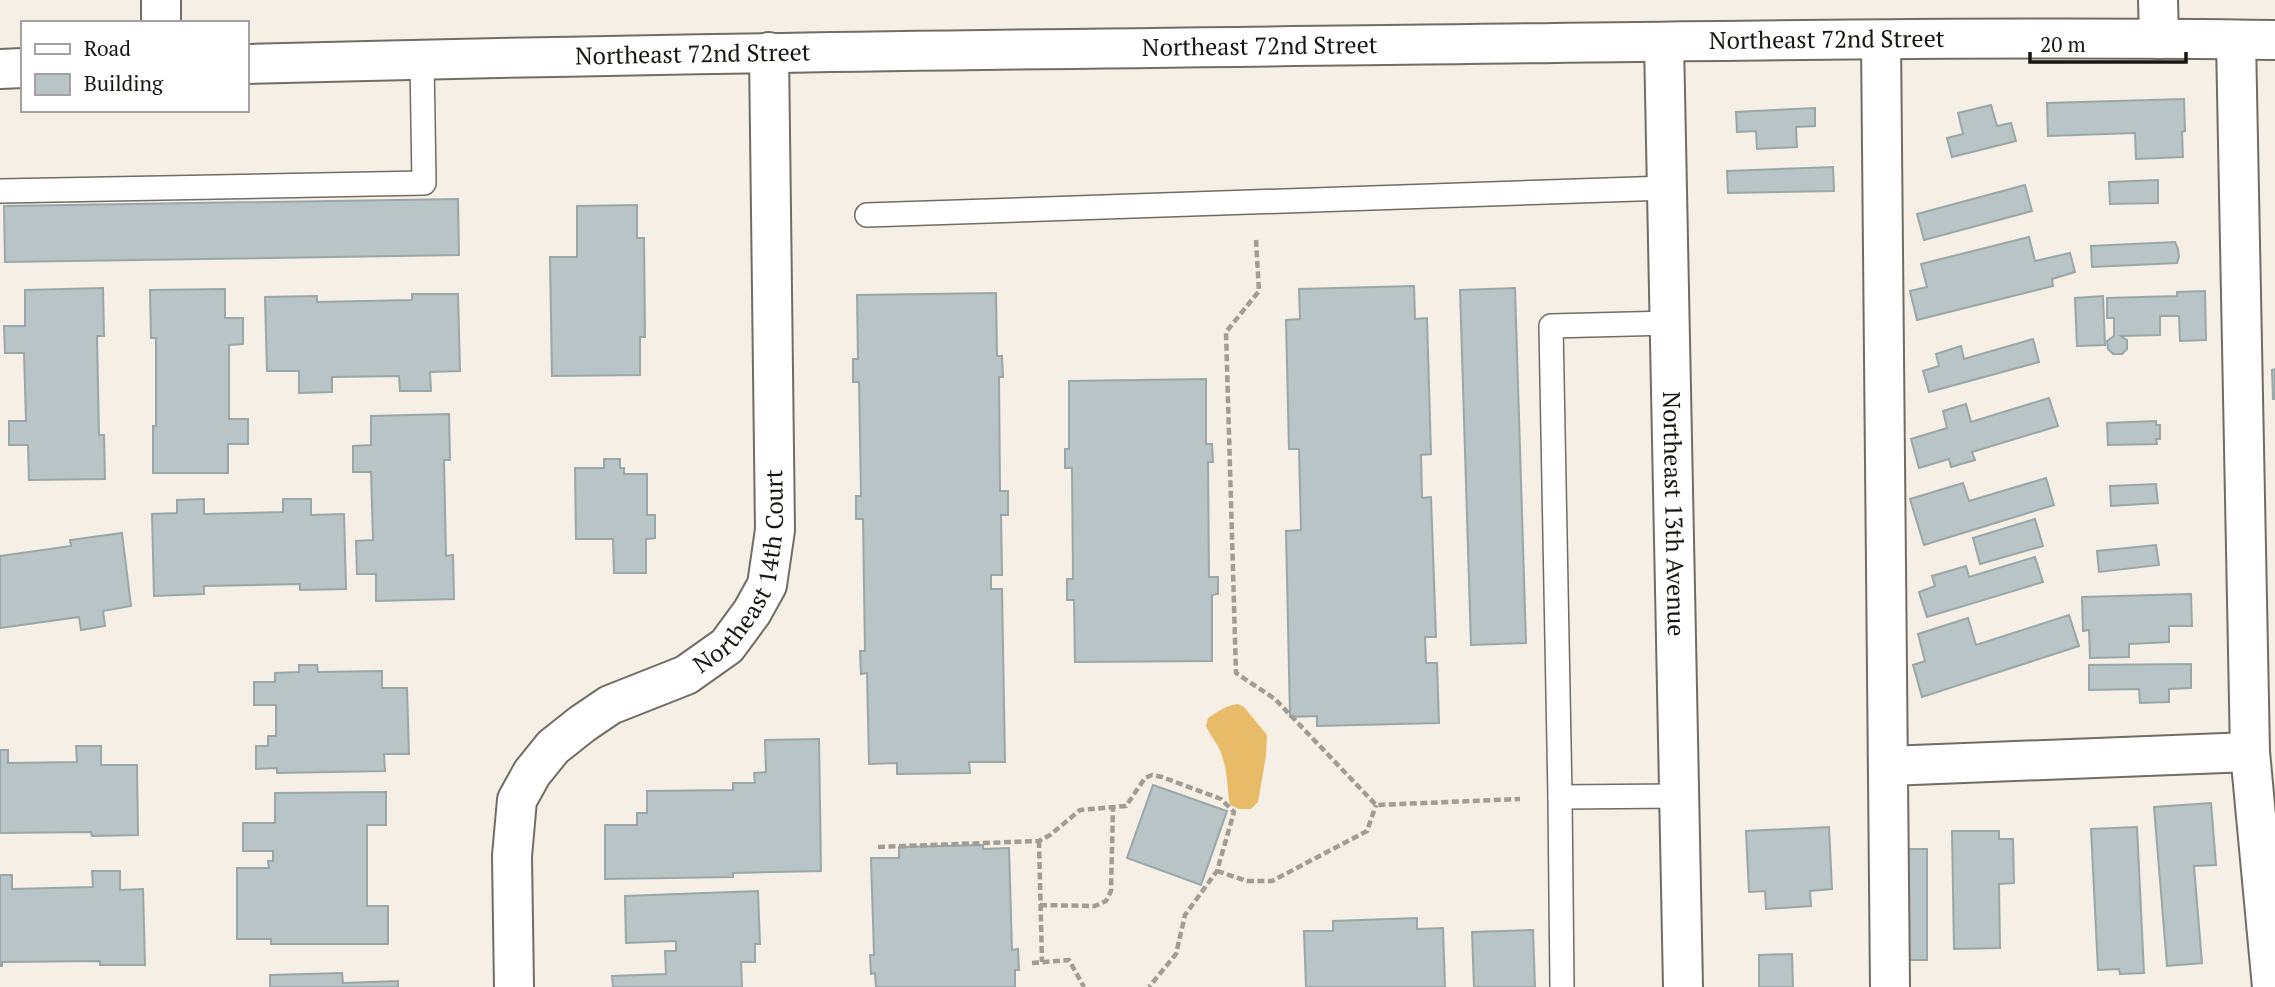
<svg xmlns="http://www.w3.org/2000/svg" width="2275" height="987" font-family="'PT Serif',serif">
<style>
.water{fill:#e8bb69}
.building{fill:#b8c4c6;stroke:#9aa7a8;stroke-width:2}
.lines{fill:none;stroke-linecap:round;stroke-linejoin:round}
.lane-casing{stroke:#716c64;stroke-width:26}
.street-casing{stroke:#716c64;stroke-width:42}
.secondary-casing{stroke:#716c64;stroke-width:42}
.path{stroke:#a19d95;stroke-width:4.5;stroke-dasharray:7 3.5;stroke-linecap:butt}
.lane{stroke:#fff;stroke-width:23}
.street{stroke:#fff;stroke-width:38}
.secondary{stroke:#fff;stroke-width:38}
.labels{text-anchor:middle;stroke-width:7;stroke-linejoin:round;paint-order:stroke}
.street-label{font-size:24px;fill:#181613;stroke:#fff}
</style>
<rect width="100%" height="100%" fill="#f5efe5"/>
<path class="water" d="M 1238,704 L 1244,707 L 1267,735 L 1266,756 L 1258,802 L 1251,809 L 1239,809 L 1230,805 C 1227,789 1228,772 1222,756 C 1219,745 1211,737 1206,726 L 1208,718 C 1217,712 1227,705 1238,704 Z"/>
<g class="building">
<path d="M 2184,99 L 2185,131 L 2182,132 L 2183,157 L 2136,159 L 2135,133 L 2048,136 L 2047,103 Z"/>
<path d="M 1991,105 L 1997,126 L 2011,123 L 2016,141 L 1952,157 L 1947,138 L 1963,134 L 1958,113 Z"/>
<path d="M 1815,108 L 1815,126 L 1796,127 L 1797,147 L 1757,149 L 1756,131 L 1737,132 L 1736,112 Z"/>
<path d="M 1833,167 L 1834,191 L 1728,193 L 1727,171 Z"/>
<path d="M 2158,180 L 2158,203 L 2110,204 L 2109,182 Z"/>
<path d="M 2025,185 L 2032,211 L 1924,240 L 1917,214 Z"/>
<path d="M 458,199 L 459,255 L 5,262 L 4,206 Z"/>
<path d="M 637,205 L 637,238 L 644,238 L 645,337 L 640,337 L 640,375 L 552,376 L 550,257 L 577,257 L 577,206 Z"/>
<path d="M 2029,237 L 2035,261 L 2070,253 L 2075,272 L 2052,279 L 2053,286 L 1917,320 L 1910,291 L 1927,287 L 1921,264 Z"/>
<path d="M 2175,242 L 2178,249 L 2179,257 L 2177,263 L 2092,267 L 2091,246 Z"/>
<path d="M 1414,286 L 1415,319 L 1427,318 L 1431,454 L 1421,455 L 1422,498 L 1431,497 L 1436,637 L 1425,637 L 1426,663 L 1437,663 L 1439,723 L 1317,726 L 1317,716 L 1290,717 L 1286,531 L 1301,530 L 1299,449 L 1289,449 L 1286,320 L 1300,319 L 1299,289 Z"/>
<path d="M 103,288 L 104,336 L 97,336 L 99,435 L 104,435 L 105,479 L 29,480 L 28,445 L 9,445 L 9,421 L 26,421 L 24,353 L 5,353 L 4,326 L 25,326 L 25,290 Z"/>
<path d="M 1515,288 L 1526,643 L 1471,645 L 1460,290 Z"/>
<path d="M 225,289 L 225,318 L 243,318 L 243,344 L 229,345 L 229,419 L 248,419 L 248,444 L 228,444 L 228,473 L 153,473 L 153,426 L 156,426 L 156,338 L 151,338 L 150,290 Z"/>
<path d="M 2205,291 L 2206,340 L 2180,341 L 2179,316 L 2160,316 L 2160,335 L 2121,336 L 2127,340 L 2127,349 L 2122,354 L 2113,354 L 2108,349 L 2107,341 L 2114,336 L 2114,318 L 2107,318 L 2107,298 L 2177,296 L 2177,292 Z"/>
<path d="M 996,293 L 997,356 L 1002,356 L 1003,377 L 999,377 L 1000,491 L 1008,491 L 1008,515 L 1001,515 L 1002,575 L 991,575 L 991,589 L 1002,589 L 1005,762 L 969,762 L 970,773 L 897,774 L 897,763 L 869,764 L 867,673 L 861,674 L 860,651 L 865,651 L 863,519 L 856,519 L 856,496 L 861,496 L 859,382 L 853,382 L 853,359 L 858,359 L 857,295 Z"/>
<path d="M 412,294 L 458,294 L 460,371 L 430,372 L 431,391 L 400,391 L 399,376 L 332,377 L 332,392 L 299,393 L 299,371 L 267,371 L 265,297 L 317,296 L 317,302 L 412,300 Z"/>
<path d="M 2103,296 L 2105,345 L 2077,346 L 2075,298 Z"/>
<path d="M 2033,339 L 2039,362 L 1929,392 L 1923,371 L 1939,366 L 1936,354 L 1961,346 L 1964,359 Z"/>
<path d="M 2275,369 L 2275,399 L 2273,399 L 2272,370 Z"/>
<path d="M 1206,379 L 1206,444 L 1212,444 L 1213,462 L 1208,462 L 1209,577 L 1218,577 L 1218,594 L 1212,595 L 1212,661 L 1075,662 L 1074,600 L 1067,600 L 1067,579 L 1073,579 L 1072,468 L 1065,468 L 1065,449 L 1069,449 L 1069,381 Z"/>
<path d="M 2049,398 L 2058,426 L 1972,452 L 1975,460 L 1951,467 L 1949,459 L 1919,468 L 1911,439 L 1947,428 L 1943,411 L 1966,404 L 1971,422 Z"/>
<path d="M 449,414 L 450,460 L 444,460 L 446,556 L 453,555 L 454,599 L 376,601 L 376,574 L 357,574 L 356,541 L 373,540 L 371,472 L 353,472 L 353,446 L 371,445 L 371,416 Z"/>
<path d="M 2156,421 L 2156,425 L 2160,425 L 2160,439 L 2156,439 L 2157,444 L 2108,445 L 2107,423 Z"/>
<path d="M 604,459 L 620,459 L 620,468 L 624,468 L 624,474 L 647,474 L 647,515 L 655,515 L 655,538 L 646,539 L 646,573 L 614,573 L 613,539 L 576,539 L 575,468 L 604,468 Z"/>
<path d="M 2046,478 L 2054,505 L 1924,545 L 1910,499 L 1963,483 L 1969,501 Z"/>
<path d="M 2156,484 L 2158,503 L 2111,506 L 2110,486 Z"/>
<path d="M 204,499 L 204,514 L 283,512 L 283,499 L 311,499 L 311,515 L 344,514 L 346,589 L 300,590 L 300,584 L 204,586 L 204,594 L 154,596 L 152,514 L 177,513 L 177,500 Z"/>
<path d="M 2035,519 L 2043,546 L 1980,564 L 1973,538 Z"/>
<path d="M 122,533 L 131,606 L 103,611 L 105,626 L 81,630 L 79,617 L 0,628 L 0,556 L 71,546 L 70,540 Z"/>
<path d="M 2156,545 L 2159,565 L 2099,572 L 2097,551 Z"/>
<path d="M 2035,557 L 2043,582 L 1927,617 L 1919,592 L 1935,586 L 1932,576 L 1966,566 L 1969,577 Z"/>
<path d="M 2191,594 L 2192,626 L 2169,626 L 2169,642 L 2129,644 L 2129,657 L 2090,658 L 2089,630 L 2083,631 L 2082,597 Z"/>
<path d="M 2069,615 L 2079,646 L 1922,697 L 1913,665 L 1925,661 L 1918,634 L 1968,618 L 1976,645 Z"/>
<path d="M 2191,664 L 2191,688 L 2169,689 L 2169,702 L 2140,703 L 2139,689 L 2089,690 L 2089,665 Z"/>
<path d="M 299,665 L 317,665 L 318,672 L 382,671 L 382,688 L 407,688 L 409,754 L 384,754 L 385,771 L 277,773 L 277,768 L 256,769 L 256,746 L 268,746 L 268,736 L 276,736 L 276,705 L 254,705 L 254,682 L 275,682 L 275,673 L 299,672 Z"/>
<path d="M 819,739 L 821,871 L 733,873 L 733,877 L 605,879 L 605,825 L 637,825 L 637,813 L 647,813 L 647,791 L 733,790 L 733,783 L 755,783 L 754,773 L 766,772 L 765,740 Z"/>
<path d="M 76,746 L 101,746 L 101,765 L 137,765 L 138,835 L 92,836 L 91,832 L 0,833 L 0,750 L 8,750 L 8,763 L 77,762 Z"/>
<path d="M 1153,785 L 1227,811 L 1201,885 L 1127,858 Z"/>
<path d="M 386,792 L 386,825 L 367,825 L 367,906 L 388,906 L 388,944 L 271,944 L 271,939 L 237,939 L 237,868 L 269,868 L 268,861 L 273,861 L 273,851 L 243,851 L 243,823 L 275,823 L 275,793 Z"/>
<path d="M 2211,803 L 2216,865 L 2194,866 L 2202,963 L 2167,966 L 2154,807 Z"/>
<path d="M 1829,827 L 1832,889 L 1810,891 L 1811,906 L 1766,909 L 1765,891 L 1749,892 L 1746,831 Z"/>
<path d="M 2137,827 L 2144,973 L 2120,974 L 2119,969 L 2098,970 L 2091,829 Z"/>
<path d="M 1952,831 L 1999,831 L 1999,839 L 2013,839 L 2014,883 L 1999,884 L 2000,948 L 1954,949 Z"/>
<path d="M 983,845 L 983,849 L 1009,848 L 1012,950 L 1018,949 L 1019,970 L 1015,970 L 1015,987 L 876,987 L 875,973 L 871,974 L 870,955 L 874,955 L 871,858 L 899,858 L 899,847 Z"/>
<rect x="1899" y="849" width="28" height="111"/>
<path d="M 92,871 L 120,871 L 120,890 L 143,889 L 145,965 L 100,965 L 100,961 L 2,962 L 2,966 L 0,966 L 0,875 L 12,875 L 12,889 L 93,887 Z"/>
<path d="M 758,891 L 760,944 L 755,944 L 755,962 L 741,962 L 742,987 L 613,987 L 612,976 L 666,974 L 665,951 L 676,951 L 676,941 L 626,943 L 625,896 Z"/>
<path d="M 1417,918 L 1417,929 L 1443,928 L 1445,987 L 1306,987 L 1304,931 L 1333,931 L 1333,921 Z"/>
<path d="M 1533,930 L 1535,987 L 1474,987 L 1472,932 Z"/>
<path d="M 1792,954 L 1793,987 L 1759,987 L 1759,955 Z"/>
<path d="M 342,973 L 343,983 L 398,981 L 398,987 L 270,987 L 270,975 Z"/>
</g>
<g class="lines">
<defs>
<g id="lane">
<path d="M 0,191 L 424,183 L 422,60"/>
<path d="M 867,215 L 1667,188"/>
<path d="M 1670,323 L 1551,326 L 1560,797 L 1679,796"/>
<path d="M 1560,797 L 1562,987"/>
</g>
<g id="street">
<path d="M 161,0 L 161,23"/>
<path d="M 2158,0 L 2159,39"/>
<path d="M 1881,40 L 1890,987"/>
<path d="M 2236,40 L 2250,752 L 2272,987"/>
<path d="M 1888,766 L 2250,752"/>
<path id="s1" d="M 514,987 L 512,856 L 517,800 L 532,773 L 553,747 L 582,724 L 610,705 L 686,675 L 727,646 L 752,612 L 767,585 L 775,530 L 769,52"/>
</g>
<g id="secondary">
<path id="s2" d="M 1664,42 L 1683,987"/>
<path id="s3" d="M 247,64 C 654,53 1062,49 1470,44 C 1738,41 2007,36 2275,40"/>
<path d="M 0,69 L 23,68"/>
</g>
</defs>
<use href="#lane" class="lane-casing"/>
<use href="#street" class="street-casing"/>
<use href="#secondary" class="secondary-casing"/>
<g class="path">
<path d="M 1256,240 L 1259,291 L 1226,332 L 1236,673 L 1275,699 L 1376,805 L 1520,799"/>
<path d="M 1039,841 L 1042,962"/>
<path d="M 878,847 L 1039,841 L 1050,835 L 1080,810 L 1126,806 L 1145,778 L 1152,775 L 1162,777 L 1221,799 L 1234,812 L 1217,871 L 1185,915 L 1176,954 L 1149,987"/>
<path d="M 1217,871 L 1247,881 L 1272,881 L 1367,831 L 1376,805"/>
<path d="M 1040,905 L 1095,906 L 1106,901 L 1111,891 L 1113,807"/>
<path d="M 1032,963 L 1069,960 L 1084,987"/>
</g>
<use href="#lane" class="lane"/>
<use href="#street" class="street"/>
<use href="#secondary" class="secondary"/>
</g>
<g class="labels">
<g class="street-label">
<text dy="8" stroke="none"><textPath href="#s3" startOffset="1580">Northeast 72nd Street</textPath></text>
<text dy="8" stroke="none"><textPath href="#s3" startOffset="1013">Northeast 72nd Street</textPath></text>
<text dy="8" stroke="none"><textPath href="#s3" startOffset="446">Northeast 72nd Street</textPath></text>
<text dy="8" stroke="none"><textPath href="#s2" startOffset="472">Northeast 13th Avenue</textPath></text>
<text dy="8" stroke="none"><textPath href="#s1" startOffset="530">Northeast 14th Court</textPath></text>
</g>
</g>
<rect x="21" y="21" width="228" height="91" fill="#ffffff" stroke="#a3a2a1" stroke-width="2"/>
<rect x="35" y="44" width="35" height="10" fill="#ffffff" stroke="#a3a2a1" stroke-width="2"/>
<text x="84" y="56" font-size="21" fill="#181613">Road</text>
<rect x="35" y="74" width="35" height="21" fill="#b8c4c6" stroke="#a3a2a1" stroke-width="2"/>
<text x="84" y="91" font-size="21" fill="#181613">Building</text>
<path d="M2030 52v10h156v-10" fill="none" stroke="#181613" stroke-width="3.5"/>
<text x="2040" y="52" font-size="21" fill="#181613" stroke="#ffffff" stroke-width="5" paint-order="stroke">20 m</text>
</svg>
